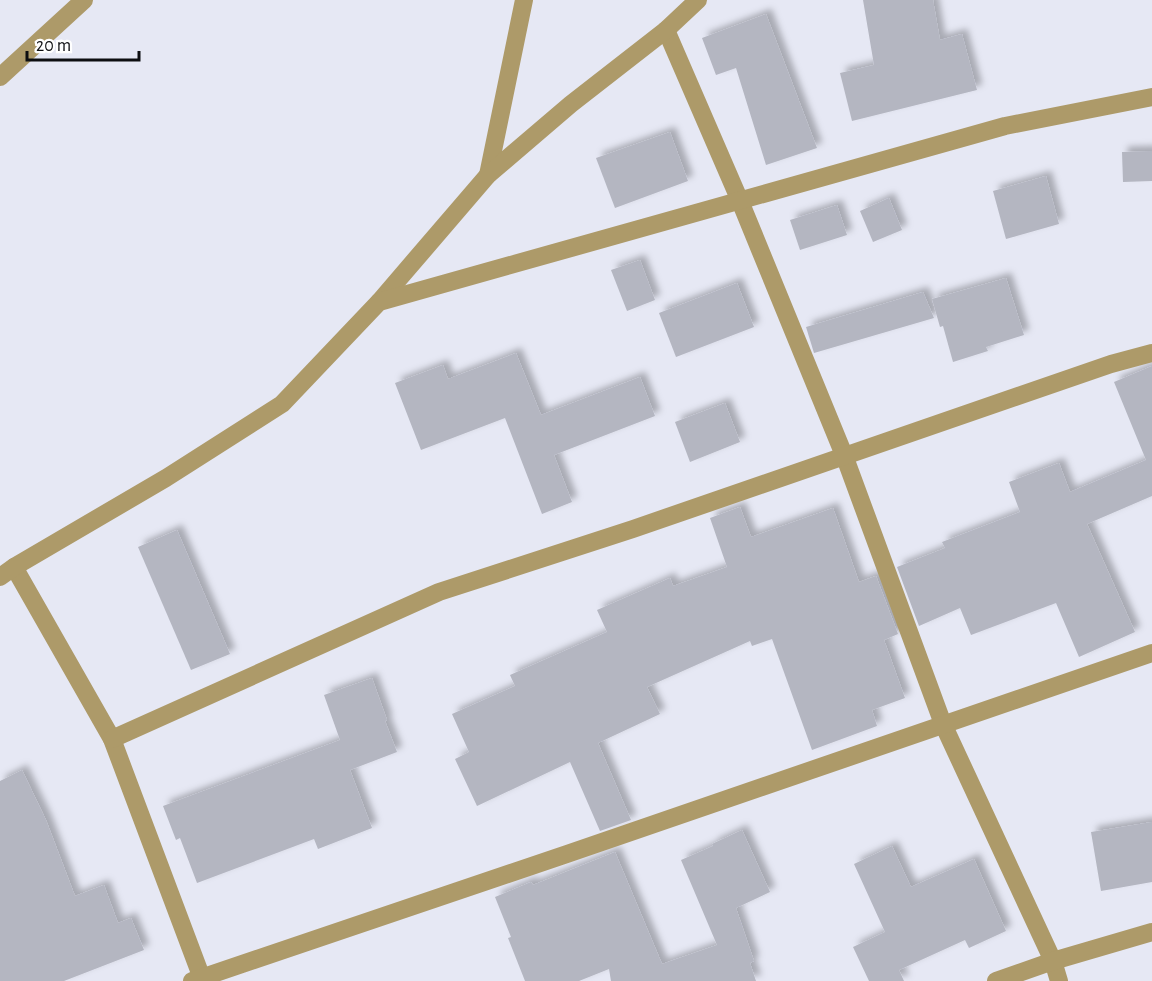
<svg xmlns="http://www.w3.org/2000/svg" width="1152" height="981" font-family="'Alegreya Sans',sans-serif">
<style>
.building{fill:#b4b6c1;filter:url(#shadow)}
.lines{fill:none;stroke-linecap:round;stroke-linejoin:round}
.street{stroke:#ad9a69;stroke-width:18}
</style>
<defs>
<filter id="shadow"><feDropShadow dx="5.5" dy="-5.5" stdDeviation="3" flood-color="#0004"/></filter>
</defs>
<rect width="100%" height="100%" fill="#e6e8f4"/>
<g class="building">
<path d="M 863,0 L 933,0 L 940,40 L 962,34 L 977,90 L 852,121 L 840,73 L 874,65 Z"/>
<path d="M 766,14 L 817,148 L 766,165 L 736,68 L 716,75 L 702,38 Z"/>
<path d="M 670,132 L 688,181 L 615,208 L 596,158 Z"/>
<path d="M 1152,151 L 1152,181 L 1123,182 L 1122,152 Z"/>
<path d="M 1046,176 L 1059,224 L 1006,239 L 993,191 Z"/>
<path d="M 889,198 L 902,230 L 873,242 L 860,211 Z"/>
<path d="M 837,205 L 847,235 L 800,250 L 790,220 Z"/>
<path d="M 640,260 L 655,300 L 627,311 L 611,270 Z"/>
<path d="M 1006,278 L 1024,335 L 986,347 L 988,351 L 953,362 L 943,326 L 940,327 L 932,299 Z"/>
<path d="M 737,283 L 754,327 L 676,357 L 659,313 Z"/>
<path d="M 923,292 L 934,318 L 814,353 L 806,327 Z"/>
<path d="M 516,353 L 541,415 L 640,377 L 655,416 L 554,455 L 572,502 L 542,514 L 505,418 L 421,450 L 395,383 L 443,365 L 448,379 Z"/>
<path d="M 1152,366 L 1152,496 L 1087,524 L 1135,632 L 1079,657 L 1056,603 L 971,635 L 960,608 L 919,626 L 897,567 L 945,548 L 942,542 L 1020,512 L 1009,482 L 1059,463 L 1070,492 L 1146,460 L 1114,382 Z"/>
<path d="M 725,403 L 740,442 L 690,462 L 675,422 Z"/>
<path d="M 740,507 L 751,537 L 833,508 L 859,582 L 876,576 L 898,634 L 884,640 L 905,698 L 872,710 L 877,726 L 812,750 L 772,639 L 752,646 L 750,641 L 647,687 L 660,714 L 598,743 L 631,820 L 600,831 L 570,762 L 477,806 L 455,759 L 469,752 L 452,714 L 515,686 L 510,675 L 607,632 L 597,610 L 670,578 L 673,586 L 727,567 L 710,518 Z"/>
<path d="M 177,530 L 230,654 L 191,670 L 138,547 Z"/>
<path d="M 372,678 L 387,720 L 385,721 L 397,752 L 350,770 L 372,828 L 318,849 L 314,839 L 197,883 L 180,838 L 176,840 L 163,806 L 340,740 L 324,695 Z"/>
<path d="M 22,770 L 46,820 L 75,896 L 104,885 L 118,923 L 131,918 L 144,950 L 64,981 L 0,981 L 0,781 Z"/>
<path d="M 1152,822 L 1152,882 L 1101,891 L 1091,832 Z"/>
<path d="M 742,830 L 770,892 L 736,908 L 754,961 L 750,963 L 756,981 L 611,981 L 609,969 L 579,981 L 525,981 L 508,938 L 511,937 L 495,897 L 531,882 L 533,885 L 615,852 L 662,964 L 717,945 L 681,860 L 713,846 L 712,844 Z"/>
<path d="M 892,846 L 911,887 L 974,859 L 1006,931 L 969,948 L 965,940 L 899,970 L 904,981 L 869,981 L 853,947 L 885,932 L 854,864 Z"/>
</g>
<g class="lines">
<g class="street">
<path d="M 666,30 L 740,201 L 844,455 L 943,724 L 1053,961 L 1059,981"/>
<path d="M 0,77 L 84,0"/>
<path d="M 488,175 L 524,0"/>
<path d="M 379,302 L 488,175 L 571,104 L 666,30 L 698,0"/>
<path d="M 14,567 L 112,739 L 203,981"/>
<path d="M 0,577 L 14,567 L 166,478 L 282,404 L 379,302 L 1005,126 L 1152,97"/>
<path d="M 112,739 L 439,592 L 633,529 L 1111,364 L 1152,353"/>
<path d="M 192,981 L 567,854 L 1152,653"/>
<path d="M 996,981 L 1053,961 L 1152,932"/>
</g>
</g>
<path d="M27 51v9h112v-9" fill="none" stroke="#0d0e11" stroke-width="3"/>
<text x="36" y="51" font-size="18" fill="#0d0e11" stroke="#ffffff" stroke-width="4.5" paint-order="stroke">20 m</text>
</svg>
